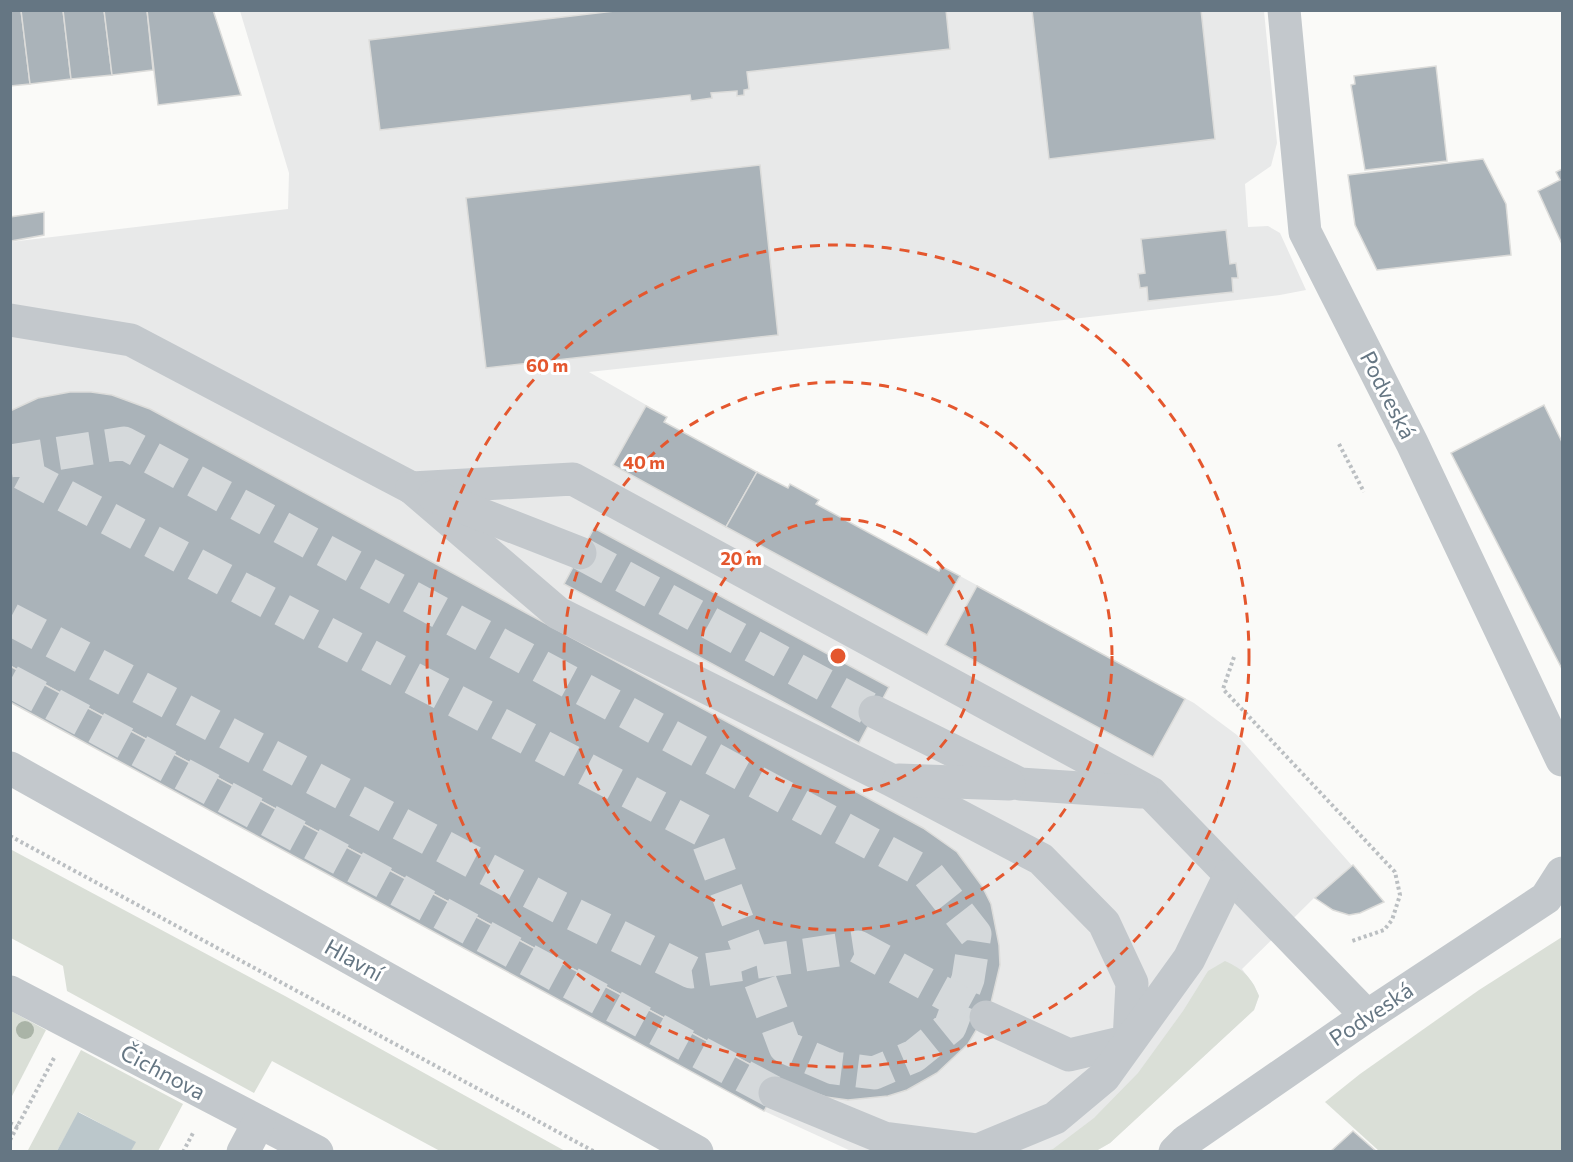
<svg xmlns="http://www.w3.org/2000/svg" width="1573" height="1162" font-family="Commissioner,sans-serif">
<style>
.built{fill:#e8e9e9}
.green{fill:#dadfd7}
.water{fill:#bbc7cb}
.building{fill:#aab3b9;stroke:#dcdcda;stroke-width:1.5}
.lines{fill:none;stroke-linecap:round;stroke-linejoin:round}
.minor-tunnel{stroke:#d5d9db;stroke-width:33;stroke-dasharray:33 16;stroke-linecap:butt}
.path{stroke:#bbbfc2;stroke-width:4;stroke-dasharray:3 3;stroke-linecap:butt}
.minor{stroke:#c3c8cc;stroke-width:33}
.tree{fill:#aab4a7}
.ring{fill:none;stroke:#e4572e;stroke-width:3;stroke-dasharray:10 8}
.labels{text-anchor:middle;stroke-width:6;stroke-linejoin:round;paint-order:stroke}
.street-label{font-size:22px;fill:#657683;stroke:#fff}
.centre{fill:#e4572e;stroke:#fff;stroke-width:3}
.ring-label{font-size:18px;text-anchor:middle;font-weight:bold;fill:#e4572e;stroke:#fff;stroke-width:6;stroke-linejoin:round;paint-order:stroke}
</style>
<rect width="100%" height="100%" fill="#fafaf8"/>
<path class="built" d="M 240,11 L 1264,11 L 1277,143 L 1271,166 L 1245,184 L 1248,227 L 1268,226 L 1280,233 L 1306,290 L 1280,295 L 995,328 L 589,372 L 667,417 L 665,422 L 787,488 L 790,484 L 819,500 L 817,505 L 938,571 L 941,566 L 960,576 L 1194,703 L 1237,735 L 1384,902 L 1360,913 L 1349,915 L 1333,910 L 1314,898 L 1242,969 L 1254,985 L 1259,996 L 1254,1010 L 1110,1143 L 1096,1151 L 851,1151 L 764,1111 L 11,702 L 10,242 L 288,209 L 289,173 Z"/>
<g class="green">
<path d="M 10,849 L 285,996 L 565,1151 L 440,1151 L 272,1061 L 254,1093 L 67,991 L 63,966 L 11,938 Z"/>
<path d="M 1562,937 L 1562,1151 L 1379,1151 L 1325,1102 L 1360,1074 L 1479,990 Z"/>
<path d="M 1225,961 C 1243,969 1252,978 1259,996 L 1254,1010 L 1110,1143 L 1096,1151 L 1046,1151 L 1053,1149 L 1094,1118 L 1138,1073 L 1183,1011 L 1208,971 Z"/>
<path d="M 11,1011 L 46,1030 L 11,1098 Z"/>
<path d="M 81,1050 L 183,1104 L 158,1151 L 131,1151 L 135,1142 L 79,1112 L 57,1151 L 27,1152 Z"/>
</g>
<path class="water" d="M 78,1112 L 136,1142 L 131,1151 L 57,1151 Z"/>
<g class="building">
<path d="M 10,10 L 21,10 L 30,84 L 10,86 Z"/>
<path d="M 21,10 L 63,10 L 71,79 L 30,84 Z"/>
<path d="M 63,10 L 104,10 L 112,75 L 71,79 Z"/>
<path d="M 104,10 L 147,10 L 153,70 L 112,75 Z"/>
<path d="M 147,10 L 213,10 L 241,95 L 158,105 Z"/>
<path d="M 623,10 L 946,10 L 950,49 L 747,72 L 749,89 L 744,90 L 744,95 L 737,96 L 737,91 L 711,93 L 712,98 L 691,101 L 690,95 L 380,130 L 369,40 Z"/>
<path d="M 1032,10 L 1201,10 L 1215,139 L 1049,159 Z"/>
<path d="M 1436,66 L 1447,161 L 1365,170 L 1351,85 L 1355,84 L 1354,76 Z"/>
<path d="M 1483,159 L 1506,204 L 1511,255 L 1377,270 L 1355,225 L 1348,175 Z"/>
<path d="M 760,165 L 778,335 L 486,368 L 466,198 Z"/>
<path d="M 1562,169 L 1562,244 L 1538,191 L 1560,180 L 1556,172 Z"/>
<path d="M 44,212 L 44,235 L 11,241 L 10,217 Z"/>
<path d="M 1226,230 L 1230,264 L 1236,263 L 1238,278 L 1232,278 L 1233,292 L 1148,301 L 1147,287 L 1140,288 L 1138,274 L 1145,273 L 1141,239 Z"/>
<path d="M 70,392 L 91,392 L 112,395 L 150,409 L 923,828 L 957,852 L 982,886 L 991,904 L 999,945 L 1000,965 L 990,1007 L 968,1044 L 937,1073 L 907,1090 L 888,1096 L 848,1100 L 826,1097 L 781,1081 L 10,666 L 10,411 L 38,398 Z"/>
<path d="M 1544,405 L 1562,442 L 1562,669 L 1451,453 Z"/>
<path d="M 646,406 L 667,417 L 664,422 L 757,472 L 726,527 L 613,465 Z"/>
<path d="M 757,472 L 788,488 L 790,484 L 819,500 L 816,504 L 939,571 L 941,566 L 960,576 L 927,635 L 726,527 Z"/>
<path d="M 594,528 L 889,687 L 859,743 L 564,584 Z"/>
<path d="M 977,586 L 1185,699 L 1153,757 L 945,645 Z"/>
<path d="M 10,666 L 781,1081 L 764,1111 L 10,702 Z"/>
<path d="M 1353,865 L 1384,902 L 1360,913 L 1349,915 L 1333,910 L 1315,898 Z"/>
<path d="M 1353,1131 L 1377,1152 L 1330,1152 Z"/>
</g>
<g class="lines">
<g class="minor-tunnel">
<path d="M 10,461 L 124,443 L 928,874 L 975,934 L 968,979 L 950,1027 L 914,1056 L 874,1073 L 834,1068 L 785,1047 L 704,831 L 10,467"/>
<path d="M 580,553 L 875,712"/>
<path d="M 10,619 L 555,905 L 691,972 L 858,947 L 978,1012"/>
<path d="M 10,681 L 775,1093"/>
</g>
<g class="path">
<path d="M 1339,444 L 1364,492"/>
<path d="M 1234,657 L 1223,689 L 1395,872 L 1400,895 L 1392,920 L 1384,930 L 1352,941"/>
<path d="M 10,836 L 595,1152"/>
<path d="M 10,1123 L 18,1127"/>
<path d="M 10,1140 L 54,1058"/>
<path d="M 183,1152 L 193,1133"/>
</g>
<g class="minor">
<path d="M 1284,10 L 1305,232 L 1412,443 L 1562,760"/>
<path d="M 10,320 L 131,340 L 412,488 L 573,479 L 1151,793 L 1367,1016"/>
<path d="M 412,488 L 558,613 L 891,780 L 1041,859 L 1104,923 L 1132,983 L 1129,1041 L 1069,1055 L 986,1017"/>
<path d="M 434,496 L 580,553"/>
<path d="M 875,712 L 1020,784 L 1141,792"/>
<path d="M 10,768 L 697,1152"/>
<path d="M 899,780 L 1009,784"/>
<path d="M 10,992 L 317,1152"/>
<path d="M 775,1093 L 884,1138 L 978,1150 L 1055,1118 L 1104,1077 L 1189,959 L 1230,875"/>
<path d="M 243,1152 L 259,1122"/>
<path d="M 1175,1152 L 1186,1141 L 1367,1016 L 1546,898 L 1562,873"/>
</g>
</g>
<circle class="tree" cx="25" cy="1030" r="9"/>
<g class="ring">
<circle cx="838" cy="656" r="137"/>
<circle cx="838" cy="656" r="274"/>
<circle cx="838" cy="656" r="411"/>
</g>
<g class="labels">
<g class="street-label">
<text transform="translate(1388 395) rotate(63)" y="8">Podveská</text>
<text transform="translate(354 960) rotate(29)" y="8">Hlavní</text>
<text transform="translate(1371 1014) rotate(-34)" y="8">Podveská</text>
<text transform="translate(163 1072) rotate(28)" y="8">Čichnova</text>
</g>
</g>
<circle cx="838" cy="656" r="9" class="centre"/>
<g class="ring-label">
<text x="547" y="372">60 m</text>
<text x="644" y="469">40 m</text>
<text x="741" y="565">20 m</text>
</g>
<rect width="1573" height="1162" fill="none" stroke="#657683" stroke-width="24"/>
</svg>
